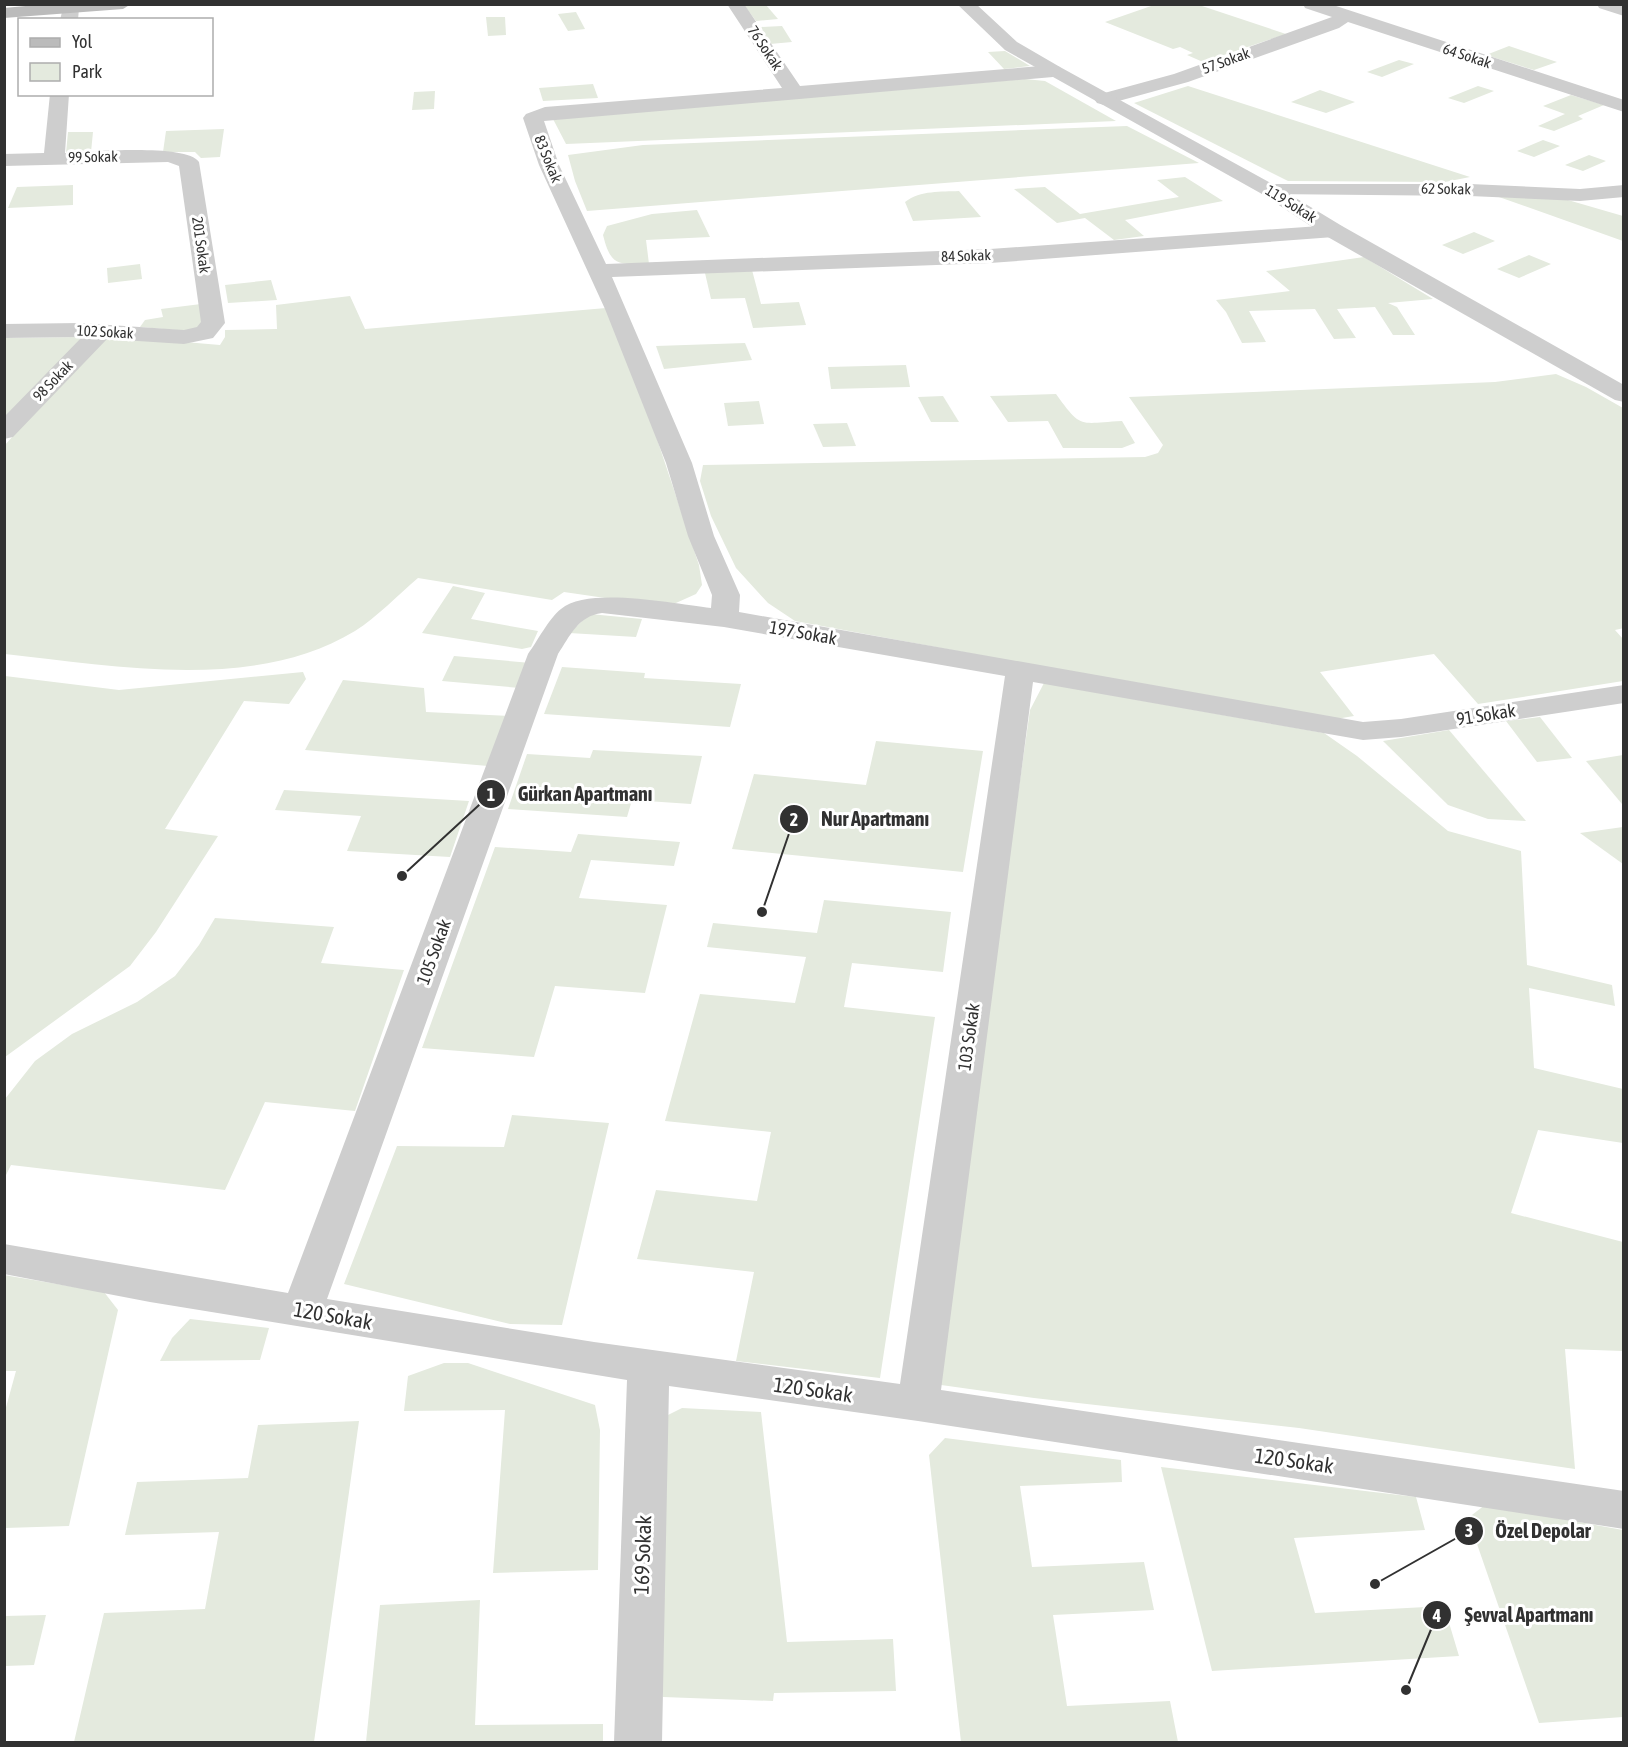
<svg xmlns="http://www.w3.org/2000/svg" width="1628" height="1747" font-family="'Asap Condensed',sans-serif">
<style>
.green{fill:#e4eade}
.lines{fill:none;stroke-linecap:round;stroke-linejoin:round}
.minor{fill:#cecece;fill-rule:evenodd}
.tertiary{fill:#cecece;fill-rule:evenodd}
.secondary{fill:#bbb;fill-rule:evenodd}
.labels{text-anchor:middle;stroke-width:6;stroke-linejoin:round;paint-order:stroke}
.far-street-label{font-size:15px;fill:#313131;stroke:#fff}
.street-label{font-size:18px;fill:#313131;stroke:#fff}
.near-street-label{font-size:21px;fill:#313131;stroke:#fff}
.leader{fill:none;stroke:#313131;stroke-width:2}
.callout-dot{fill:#313131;stroke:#fff;stroke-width:2}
.mark-label{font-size:18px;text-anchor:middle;font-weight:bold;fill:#fff}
.callout-label{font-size:20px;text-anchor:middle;font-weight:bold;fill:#313131;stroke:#fff;stroke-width:6;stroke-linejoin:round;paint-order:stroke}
</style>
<rect width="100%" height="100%" fill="#fff"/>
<g class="green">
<path d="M 744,5 L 766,5 L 778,19 L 756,21 Z"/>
<path d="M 1154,5 L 1199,5 L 1286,34 L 1203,62 L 1187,55 L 1193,53 L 1180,47 L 1173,49 L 1105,22 Z"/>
<path d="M 576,12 L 585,29 L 568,31 L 558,14 Z"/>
<path d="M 486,17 L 505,17 L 506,35 L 488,36 Z"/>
<path d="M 782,26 L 792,42 L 770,44 L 761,27 Z"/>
<path d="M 1509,46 L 1557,62 L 1534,70 L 1486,55 Z"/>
<path d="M 1005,51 L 1030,66 L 1004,69 L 988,52 Z"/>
<path d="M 1399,60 L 1414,64 L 1382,77 L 1367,72 Z"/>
<path d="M 1025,79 L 1045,81 L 1116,121 L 566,144 L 553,119 Z"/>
<path d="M 593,84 L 598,98 L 543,101 L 539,88 Z"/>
<path d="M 1188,86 L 1470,177 L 1445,182 L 1288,181 L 1134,103 Z"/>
<path d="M 1478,86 L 1494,91 L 1464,103 L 1448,98 Z"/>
<path d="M 1320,90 L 1355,102 L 1326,113 L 1291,102 Z"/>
<path d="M 435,91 L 434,109 L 412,110 L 414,92 Z"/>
<path d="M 1571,95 L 1604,105 L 1578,116 L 1583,119 L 1554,131 L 1538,126 L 1565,114 L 1543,106 Z"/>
<path d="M 1127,126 L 1199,163 L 587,211 L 575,181 L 568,155 L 643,145 Z"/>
<path d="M 224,129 L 220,157 L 201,158 L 195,152 L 163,152 L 166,131 Z"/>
<path d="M 68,132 L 93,132 L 91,152 L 66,153 Z"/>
<path d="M 1543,140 L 1560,146 L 1534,157 L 1517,151 Z"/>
<path d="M 1589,155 L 1606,161 L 1583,171 L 1565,165 Z"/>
<path d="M 1185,177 L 1223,201 L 1125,220 L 1144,236 L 1114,240 L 1085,218 L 1057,223 L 1014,189 L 1045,187 L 1080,214 L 1179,197 L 1157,180 Z"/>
<path d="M 73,185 L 73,205 L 8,208 L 17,187 Z"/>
<path d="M 959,191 L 981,217 L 913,221 L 905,202 C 921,190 941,192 959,191 Z"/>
<path d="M 1499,197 L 1561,198 L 1623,216 L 1623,241 Z"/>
<path d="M 697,210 L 710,237 L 646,240 L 649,264 C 618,264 611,267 603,235 L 607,226 L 652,214 Z"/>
<path d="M 1474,232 L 1495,241 L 1463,254 L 1442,245 Z"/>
<path d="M 1529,255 L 1551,264 L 1519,278 L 1497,269 Z"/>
<path d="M 1364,257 L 1433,299 L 1388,303 L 1397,307 L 1415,335 L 1393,335 L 1375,307 L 1337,309 L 1356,338 L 1334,339 L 1315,309 L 1249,311 L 1266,342 L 1242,343 L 1226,312 L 1216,300 L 1290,291 L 1266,271 Z"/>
<path d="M 140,264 L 142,279 L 108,283 L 107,268 Z"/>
<path d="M 752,270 L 761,304 L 799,302 L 806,325 L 753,328 L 745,298 L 711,299 L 705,273 Z"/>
<path d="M 271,280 L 277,300 L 228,303 L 225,285 Z"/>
<path d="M 350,296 L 365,329 L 606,308 L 626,346 L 699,565 L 702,585 L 696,594 L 667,607 L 564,592 L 552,600 L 418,578 C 398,595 377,617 355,631 C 255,692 115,666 5,654 L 5,445 L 98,340 L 114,336 L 220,345 L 225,337 L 225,330 L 277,329 L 276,305 Z"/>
<path d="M 201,304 L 205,318 L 200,327 L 189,331 L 140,327 L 145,320 L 163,317 L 161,309 Z"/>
<path d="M 83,337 L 5,423 L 5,338 Z"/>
<path d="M 745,343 L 752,360 L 664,369 L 656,346 Z"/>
<path d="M 906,365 L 910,387 L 831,389 L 828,367 Z"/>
<path d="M 1556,374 L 1586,387 L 1623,408 L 1624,628 L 1615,630 L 1623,639 L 1623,681 L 1478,704 L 1434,654 L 1320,672 L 1354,716 L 1330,720 L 795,621 L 768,603 L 736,568 L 711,516 L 700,481 L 703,465 L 1145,457 L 1158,453 L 1163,445 L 1129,397 L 1495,382 Z"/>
<path d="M 1056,394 C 1082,430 1079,423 1122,421 L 1135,443 L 1122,448 L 1063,448 L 1048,421 L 1008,422 L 990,396 Z"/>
<path d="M 943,396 L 959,422 L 931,422 L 918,397 Z"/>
<path d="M 759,401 L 764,424 L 728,426 L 724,403 Z"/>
<path d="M 847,423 L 856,446 L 823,447 L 813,424 Z"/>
<path d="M 453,586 L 485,593 L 471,619 L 538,631 L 531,647 L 522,649 L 422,633 Z"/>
<path d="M 590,614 L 642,619 L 636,637 L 569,633 Z"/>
<path d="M 454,656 L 531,663 L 520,688 L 442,681 Z"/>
<path d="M 562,667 L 645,673 L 644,678 L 741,684 L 730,727 L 544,714 Z"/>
<path d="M 303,672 L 306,679 L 289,704 L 244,701 L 165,829 L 218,836 L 156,932 L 130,966 L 5,1057 L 5,676 L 119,690 Z"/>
<path d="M 343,680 L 424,688 L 426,712 L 510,716 L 488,766 L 305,750 Z"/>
<path d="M 1044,683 L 1324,733 L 1357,756 L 1448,831 L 1521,851 L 1527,965 L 1612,985 L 1615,1006 L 1529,988 L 1534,1068 L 1623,1089 L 1623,1143 L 1538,1130 L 1511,1213 L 1623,1242 L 1623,1351 L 1565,1349 L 1575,1469 L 1299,1428 L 1034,1398 L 934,1384 L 1030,710 Z"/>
<path d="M 1540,717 L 1572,758 L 1537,762 L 1506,721 Z"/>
<path d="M 1449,730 L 1526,821 L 1488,819 L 1448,805 L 1383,741 Z"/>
<path d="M 876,741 L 983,751 L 963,872 L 732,849 L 754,774 L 866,785 Z"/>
<path d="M 593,750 L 702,756 L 691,804 L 632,800 L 627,817 L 508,809 L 527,754 L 590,758 Z"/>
<path d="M 1623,755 L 1624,804 L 1622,804 L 1586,761 Z"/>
<path d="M 284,790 L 469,801 L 450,857 L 347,851 L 361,816 L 275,810 Z"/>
<path d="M 1623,827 L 1623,864 L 1580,833 Z"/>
<path d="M 578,834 L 680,842 L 674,866 L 591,860 L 579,898 L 667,905 L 645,993 L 555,986 L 534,1057 L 422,1048 L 495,847 L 571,852 Z"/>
<path d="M 824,900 L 951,912 L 943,972 L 852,963 L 844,1007 L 935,1017 L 880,1378 L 736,1361 L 754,1272 L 637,1259 L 656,1190 L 757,1201 L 771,1132 L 665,1121 L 700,994 L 795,1003 L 806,957 L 707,947 L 713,923 L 817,933 Z"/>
<path d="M 215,918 L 334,927 L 321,963 L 404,970 L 355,1111 L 265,1102 L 225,1190 L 11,1165 L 5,1177 L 5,1099 L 35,1061 L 72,1034 L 137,1002 L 175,976 L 199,945 Z"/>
<path d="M 512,1115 L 609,1123 L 562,1325 L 510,1324 L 344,1284 L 397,1146 L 504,1147 Z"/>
<path d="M 4,1275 L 104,1292 L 118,1310 L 69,1526 L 5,1528 L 5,1411 L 16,1371 L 5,1371 Z"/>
<path d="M 190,1319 L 269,1328 L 260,1360 L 160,1361 L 172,1338 Z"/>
<path d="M 444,1363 L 468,1363 L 595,1405 L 600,1430 L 598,1570 L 493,1573 L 505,1410 L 404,1411 L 408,1376 Z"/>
<path d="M 682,1408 L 761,1412 L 787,1642 L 893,1639 L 896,1691 L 774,1693 L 773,1701 L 663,1697 L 659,1430 L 666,1416 Z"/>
<path d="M 359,1421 L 314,1742 L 74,1742 L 104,1613 L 205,1609 L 219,1532 L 125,1535 L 137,1482 L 248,1478 L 258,1425 Z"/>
<path d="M 945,1438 L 1121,1460 L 1122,1482 L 1020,1486 L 1032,1567 L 1144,1562 L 1154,1610 L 1053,1615 L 1067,1706 L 1170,1701 L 1178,1742 L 961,1742 L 929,1455 Z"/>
<path d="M 1161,1467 L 1416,1497 L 1425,1530 L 1294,1538 L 1315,1613 L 1444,1606 L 1459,1656 L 1212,1671 Z"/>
<path d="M 1485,1505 L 1623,1530 L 1623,1717 L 1539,1723 L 1468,1518 Z"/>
<path d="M 480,1600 L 475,1725 L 603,1724 L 603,1742 L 366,1742 L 380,1605 Z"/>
<path d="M 46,1615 L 34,1665 L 5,1666 L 5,1616 Z"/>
</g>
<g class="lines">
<g class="minor">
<path d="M 64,4 L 76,4 L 79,8 L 78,20 L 60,20 Z"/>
<path d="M 727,4 L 744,4 L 800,86 L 1053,65 L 1060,67 L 1062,71 L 1060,75 L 1053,77 L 544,121 L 559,165 L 606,264 L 990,249 L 1334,225 L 1342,226 L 1345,231 L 1342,236 L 1334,237 L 990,263 L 612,277 L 692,463 L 714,536 L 740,595 L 739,612 L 1363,722 L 1401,719 L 1624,685 L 1624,703 L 1401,737 L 1363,740 L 1033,682 L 941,1390 L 1624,1491 L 1624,1529 L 918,1421 L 669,1386 L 662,1742 L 614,1742 L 627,1380 L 150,1302 L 4,1274 L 4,1244 L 288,1293 L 528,654 C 537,642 549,618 561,609 C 588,586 675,604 711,608 L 712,595 L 688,536 L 666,463 L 605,309 L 539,165 L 523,118 L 526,114 L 545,107 L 782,88 ZM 602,613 L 724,627 L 1005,676 L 900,1384 L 594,1342 L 327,1299 L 558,654 C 570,636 578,616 602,613 Z"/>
<path d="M 1303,4 L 1330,4 L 1624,100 L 1624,112 L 1348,22 L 1339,28 L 1188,82 L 1104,105 L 1097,103 L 1094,99 L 1097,95 L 1174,74 L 1332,17 L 1305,8 Z"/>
<path d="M 1597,4 L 1624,5 L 1624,16 L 1599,8 Z"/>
<path d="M 50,94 L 69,94 L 65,153 C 89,152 186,143 199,162 L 225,323 L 213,338 L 184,344 L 107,339 L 13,437 L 4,439 L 4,417 L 82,337 L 4,338 L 4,324 L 80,323 L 184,330 L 197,327 L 201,322 L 179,166 L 168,162 L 4,166 L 4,154 L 44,153 Z"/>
<path d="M 1269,184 L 1470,184 L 1580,189 L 1624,185 L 1624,197 L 1580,201 L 1470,196 L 1262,194 L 1259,190 L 1262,186 Z"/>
</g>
<path class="tertiary" d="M 957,4 L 976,4 L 1017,42 L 1060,67 L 1276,186 L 1342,226 L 1624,385 L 1624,402 L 1615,400 L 1326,236 L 1262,194 L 1005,50 Z"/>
<path class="secondary" d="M 47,4 L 131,4 L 123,9 L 4,18 L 4,8 Z"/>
</g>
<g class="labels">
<g class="far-street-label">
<text transform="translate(765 48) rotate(56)" y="5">76 Sokak</text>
<text transform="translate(1467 56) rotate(18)" y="5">64 Sokak</text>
<text transform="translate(1226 61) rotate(-20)" y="5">57 Sokak</text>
<text transform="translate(93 157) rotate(-1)" y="5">99 Sokak</text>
<text transform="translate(548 159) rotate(68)" y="5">83 Sokak</text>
<text transform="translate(1446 189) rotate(1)" y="5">62 Sokak</text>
<text transform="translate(1291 204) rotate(32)" y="5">119 Sokak</text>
<text transform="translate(201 245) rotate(82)" y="5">201 Sokak</text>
<text transform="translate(966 256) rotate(-2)" y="5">84 Sokak</text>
<text transform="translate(105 332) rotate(3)" y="5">102 Sokak</text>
<text transform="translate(53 381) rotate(-46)" y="5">98 Sokak</text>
</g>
<g class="street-label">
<text transform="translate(803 633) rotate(10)" y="6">197 Sokak</text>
<text transform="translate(1486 715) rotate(-9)" y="6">91 Sokak</text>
<text transform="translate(434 952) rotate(-70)" y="6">105 Sokak</text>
<text transform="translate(969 1037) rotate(-82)" y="6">103 Sokak</text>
</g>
<g class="near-street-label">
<text transform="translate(333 1316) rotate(10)" y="7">120 Sokak</text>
<text transform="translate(813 1390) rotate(8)" y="7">120 Sokak</text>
<text transform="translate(1294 1461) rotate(8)" y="7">120 Sokak</text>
<text transform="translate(643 1555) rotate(-88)" y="7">169 Sokak</text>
</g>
</g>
<path class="leader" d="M402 876L491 794M762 912L794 819M1375 1584L1469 1531M1406 1690L1437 1615"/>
<g class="callout-dot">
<circle cx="402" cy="876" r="6"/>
<circle cx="762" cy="912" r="6"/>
<circle cx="1375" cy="1584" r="6"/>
<circle cx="1406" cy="1690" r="6"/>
<circle cx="491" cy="794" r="15"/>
<circle cx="794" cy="819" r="15"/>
<circle cx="1469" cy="1531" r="15"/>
<circle cx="1437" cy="1615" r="15"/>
</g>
<g class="mark-label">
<text x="491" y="801">1</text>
<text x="794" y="826">2</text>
<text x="1469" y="1537">3</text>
<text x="1437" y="1622">4</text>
</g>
<g class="callout-label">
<text x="585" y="801">Gürkan Apartmanı</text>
<text x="875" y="826">Nur Apartmanı</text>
<text x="1543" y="1538">Özel Depolar</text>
<text x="1529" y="1622">Şevval Apartmanı</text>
</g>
<rect width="1628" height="1747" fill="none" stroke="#313131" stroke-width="12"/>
<rect x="18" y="18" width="195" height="78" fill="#ffffff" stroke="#adadad" stroke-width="1.5"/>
<rect x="30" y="38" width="30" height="9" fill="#bbbbbb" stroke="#adadad" stroke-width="1.5"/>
<text x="72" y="48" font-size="18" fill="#313131">Yol</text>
<rect x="30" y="63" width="30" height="18" fill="#e4eade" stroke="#adadad" stroke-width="1.5"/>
<text x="72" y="78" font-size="18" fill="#313131">Park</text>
</svg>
